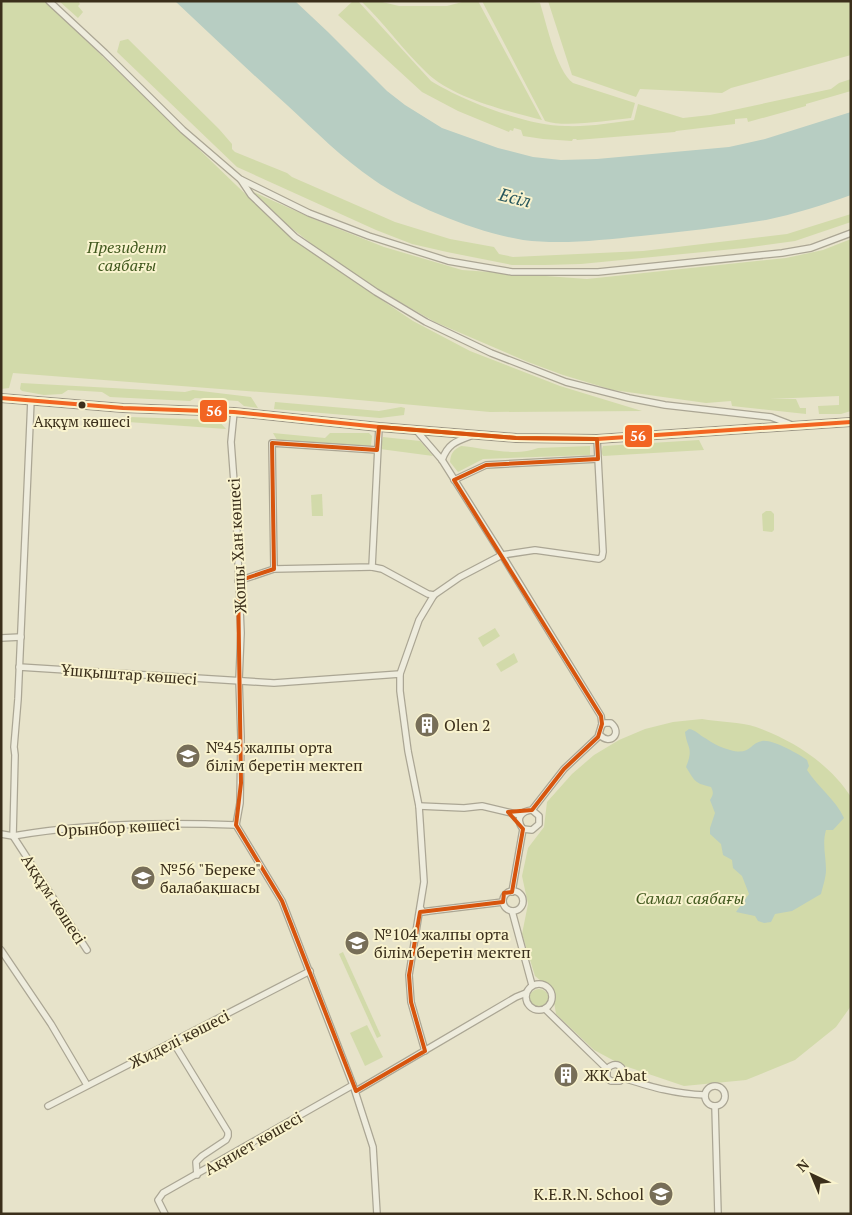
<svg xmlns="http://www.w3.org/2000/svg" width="852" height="1215" font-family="'PT Serif',serif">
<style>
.green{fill:#d2daaa}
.water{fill:#b7cdc2}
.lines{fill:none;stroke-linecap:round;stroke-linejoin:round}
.minor-casing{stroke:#aba694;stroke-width:8}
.secondary-casing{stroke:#9b9584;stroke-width:10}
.minor{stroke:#eeecdd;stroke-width:5.5}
.secondary{stroke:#eeecdd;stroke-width:8}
.bus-1-casing{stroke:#f9f3ce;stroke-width:8}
.bus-1{stroke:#f26522;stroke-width:4}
.marked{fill:none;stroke:#d7550e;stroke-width:4;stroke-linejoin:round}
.bus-dot{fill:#3b2f1b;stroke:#f9f3ce;stroke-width:2}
.labels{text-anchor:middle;stroke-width:4;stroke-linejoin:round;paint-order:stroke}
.bus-label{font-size:15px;fill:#3b2f1b;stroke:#f9f3ce}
.park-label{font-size:16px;font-style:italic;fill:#42591f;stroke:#f9f3ce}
.street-label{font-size:16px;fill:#3b2f1b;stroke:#f9f3ce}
.poi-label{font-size:16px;fill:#3b2f1b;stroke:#f9f3ce;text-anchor:start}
.water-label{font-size:18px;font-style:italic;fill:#28575c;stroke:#f9f3ce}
.line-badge{stroke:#f9f3ce;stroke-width:2}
.badge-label{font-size:14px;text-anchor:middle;font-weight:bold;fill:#fff}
</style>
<rect width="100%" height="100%" fill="#e7e3ca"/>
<g class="green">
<path d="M 1,1 L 45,1 L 289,236 L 349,278 L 413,321 L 470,351 L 560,386 L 642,411 L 490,412 L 326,397 L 13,373 L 9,388 L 1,389 Z"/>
<path d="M 59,1 L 78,1 L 80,4 L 78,6 L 83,12 L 78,18 Z"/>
<path d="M 353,1 L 358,1 L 431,81 C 463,101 528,126 565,126 C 588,127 612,123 634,120 L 638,104 L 683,118 L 710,115 L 831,89 L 839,83 L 851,79 L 851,91 L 806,104 L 806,106 L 748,122 L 747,118 L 735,119 L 735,124 L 676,131 L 675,132 L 577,140 L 576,139 L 573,139 L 572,141 L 543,139 L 523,136 L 521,130 L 514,128 L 513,131 L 510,130 L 509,132 L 458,111 L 422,92 L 338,15 Z"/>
<path d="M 361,1 L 378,1 L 399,6 L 447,6 L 466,1 L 478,1 L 542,120 C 507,111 452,98 426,72 C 403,50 384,23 361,1 Z"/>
<path d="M 482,1 L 526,1 L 540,3 C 547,25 556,70 573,83 L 635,103 L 631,118 C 609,120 566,128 545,121 Z"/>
<path d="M 548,1 L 851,1 L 851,55 L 731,88 L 722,93 L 640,89 L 636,97 L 572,75 Z"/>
<path d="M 128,39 L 219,129 L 232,144 L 232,149 L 235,152 L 287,173 L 292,177 L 395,222 L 450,239 L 494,247 L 499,254 L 513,257 L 643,251 L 787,234 L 851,214 L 851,222 L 795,241 L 744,248 L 581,264 L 545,265 L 512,265 L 447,252 L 412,244 L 376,230 L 237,167 L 117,52 L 120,41 Z"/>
<path d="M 251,191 L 316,220 L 384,247 L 462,270 L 587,279 L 786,258 L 823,250 L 851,239 L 851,411 L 841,414 L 819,414 L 818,406 L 839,405 L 839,396 L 770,399 L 796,399 L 800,408 L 806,408 L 806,414 L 732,406 L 731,401 L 706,403 L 613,390 L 563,375 L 528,362 L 435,322 L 365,282 L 322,252 L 285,223 Z"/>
<path d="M 21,383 L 185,392 L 193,390 L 251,397 L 258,408 L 244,406 L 238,401 L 195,398 L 190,401 L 110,397 L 102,392 L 68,390 L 62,394 L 44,395 L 22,391 L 20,389 Z"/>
<path d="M 275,402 L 379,411 L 401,407 L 405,408 L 404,415 L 380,418 L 274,409 Z"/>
<path d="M 129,417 L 218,420 L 226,429 L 128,422 Z"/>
<path d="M 273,433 L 325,438 L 330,433 L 369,433 L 372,436 L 371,445 L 369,448 L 277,440 Z"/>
<path d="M 383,437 L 420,441 L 433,456 L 380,449 Z"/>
<path d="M 699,440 L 704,450 L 603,456 L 601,452 L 603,446 Z"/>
<path d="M 461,446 C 484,448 517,457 538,448 L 590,446 L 590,455 L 483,459 L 458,472 L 450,462 C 451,453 453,450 461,446 Z"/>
<path d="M 322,494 L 323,516 L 312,516 L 311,495 Z"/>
<path d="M 766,511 L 771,511 L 774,514 L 774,530 L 772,532 L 763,531 L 762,514 Z"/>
<path d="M 495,628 L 500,636 L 483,647 L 478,638 Z"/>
<path d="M 514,653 L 518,662 L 501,672 L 496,664 Z"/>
<path d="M 702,719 C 718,722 741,722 756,727 C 793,740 830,764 851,797 L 851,1006 L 836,1027 L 795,1060 L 746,1080 L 684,1086 L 622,1065 L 594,1050 L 556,1014 L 552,990 L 535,976 L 522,934 L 528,904 L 522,876 L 528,848 L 544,827 L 547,802 L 572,774 L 594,755 L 619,740 L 645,729 L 673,722 Z"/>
<path d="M 343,952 L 381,1036 L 377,1038 L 339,954 Z"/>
<circle cx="539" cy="999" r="10"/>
<path d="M 367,1025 L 383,1057 L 365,1066 L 350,1033 Z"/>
</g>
<g class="water">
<path d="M 175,1 L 295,1 L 328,32 L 387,91 L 405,105 L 442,128 L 498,148 L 533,157 L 561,160 L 597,159 L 729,147 L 765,139 L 851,112 L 851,195 C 823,205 795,214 766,220 C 725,227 682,232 641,236 C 601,240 562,245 523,240 C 478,233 411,206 374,180 C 343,159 315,131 287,105 C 249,71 212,36 175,1 Z"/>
<path d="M 689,729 C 696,730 699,735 705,738 C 712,743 722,748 730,750 C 750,756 750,743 762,741 C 772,739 799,754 807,760 L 809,766 L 807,770 C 818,787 836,800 844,818 L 833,830 L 826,830 C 822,844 826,856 826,870 C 826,877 823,886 821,894 L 792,911 L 775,914 L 771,922 L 764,923 L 758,921 L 755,916 L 736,912 L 749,894 L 742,876 L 733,868 L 732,860 L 723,855 L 721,844 L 710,834 L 710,828 L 715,813 L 710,800 C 713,795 714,793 711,787 C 694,783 695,781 686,767 C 694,747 687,749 685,732 Z"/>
</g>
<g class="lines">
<defs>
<g id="minor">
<path d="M 49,1 L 105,53 L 183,130 L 240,179 L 309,213 L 369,236 L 448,261 L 512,272 L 598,272 L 782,253 L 811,248 L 851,233"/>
<path d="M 241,180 L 251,195 L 295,237 L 376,292 L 426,322 L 491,353 L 566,382 L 629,398 L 665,405 L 771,417 L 792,425"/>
<path d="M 31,400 L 18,699 L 14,747 L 15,755 L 13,836 L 87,950"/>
<path d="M 234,412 L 231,442 L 236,509 L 241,633 L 239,680 L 241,737 L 240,803 L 236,825"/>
<path d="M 416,430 L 442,460 L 502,555 L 460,577 L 434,595 L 419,620 L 400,674 L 400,691 L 408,751 L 419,806 L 424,882 L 409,975 L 411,1002 L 425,1051"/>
<path d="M 377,450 L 272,443 L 274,569 L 372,567 L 379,427"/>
<path d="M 442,460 C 448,443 457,441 473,435"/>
<path d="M 454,480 L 486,465 L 598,459"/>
<path d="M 372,567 L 382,569 L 428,594 L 434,595"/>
<path d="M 238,581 L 274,569"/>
<path d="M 1,638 L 21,637"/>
<path d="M 19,667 L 274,683 L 400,674"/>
<path d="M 600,735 C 610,746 623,733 611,723 L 605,723 L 602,725"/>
<path d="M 419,806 L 464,808 L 482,806 L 520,815"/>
<path d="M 236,825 L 282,901 L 353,1085 L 373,1147 L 377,1214"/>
<path d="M 523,829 L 532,830 L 539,824 L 539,816 L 532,810"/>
<path d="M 1,834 L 13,836 C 87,823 161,822 236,825"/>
<circle cx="513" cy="901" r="10"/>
<path d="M 512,892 L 523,829 C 515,819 521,811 532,810 L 564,769 L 598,737 L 602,724 L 601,716 L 502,555 L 535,550 L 599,559 L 602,557 L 603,552 L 597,439"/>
<path d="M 421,909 L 423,912 L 429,911 L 503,902"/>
<path d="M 512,911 L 532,985"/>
<path d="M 1,950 L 51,1024 L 87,1085"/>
<circle cx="539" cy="997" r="13"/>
<path d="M 545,1009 L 607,1069 L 607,1078 L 611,1081 L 620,1081 L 623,1078"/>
<path d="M 173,1042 L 228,1132 L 228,1136 L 226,1140 L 202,1156 L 196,1162 L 197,1175"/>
<path d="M 607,1069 C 615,1060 626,1066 623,1078"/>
<path d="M 623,1078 C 652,1087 674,1094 705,1095"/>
<circle cx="715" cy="1096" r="10"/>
<path d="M 356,1091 L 516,997 L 526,993"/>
<path d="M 48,1106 L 310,971"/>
<path d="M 715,1106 L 718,1214"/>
<path d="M 165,1214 L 158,1200 L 163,1193 L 353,1085"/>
</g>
<path id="secondary" d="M 1,398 L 123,408 L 234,412 L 379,427 L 516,438 L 597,439 L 851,422"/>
</defs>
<use href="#minor" class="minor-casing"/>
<use href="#secondary" class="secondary-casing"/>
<use href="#minor" class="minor"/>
<use href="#secondary" class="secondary"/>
<defs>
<path id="bus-1" d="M 1,398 L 123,408 L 234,412 L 379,427 L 516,438 L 597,439 L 851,422"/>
</defs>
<use href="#bus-1" class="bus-1-casing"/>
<use href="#bus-1" class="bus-1"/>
</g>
<path class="marked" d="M 379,427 L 516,438 L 597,439 L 598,459 L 486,465 L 454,480 L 601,716 L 602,724 L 598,737 L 564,769 L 532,810 L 508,812 L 523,829 L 512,892 L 504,893 L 503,902 L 420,912 L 409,975 L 411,1002 L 425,1051 L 356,1091 L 282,901 L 236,825 L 241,783 L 238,581 L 274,569 L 272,443 L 377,450 Z"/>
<defs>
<symbol id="building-disc" viewBox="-11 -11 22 22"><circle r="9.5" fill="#776e58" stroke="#f9f3ce"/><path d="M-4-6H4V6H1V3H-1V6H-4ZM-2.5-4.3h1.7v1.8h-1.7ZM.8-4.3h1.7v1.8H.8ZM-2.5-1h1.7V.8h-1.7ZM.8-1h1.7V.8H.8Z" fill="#fff"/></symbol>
<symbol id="school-disc" viewBox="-11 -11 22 22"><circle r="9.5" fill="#776e58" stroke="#f9f3ce"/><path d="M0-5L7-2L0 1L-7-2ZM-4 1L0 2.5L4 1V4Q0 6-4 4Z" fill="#fff"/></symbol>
</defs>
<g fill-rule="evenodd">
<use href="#building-disc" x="413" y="711" width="28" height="28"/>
<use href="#school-disc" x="174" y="742" width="28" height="28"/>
<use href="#school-disc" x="129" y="864" width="28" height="28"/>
<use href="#school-disc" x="343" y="929" width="28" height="28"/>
<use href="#building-disc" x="552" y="1061" width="28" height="28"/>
<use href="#school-disc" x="647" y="1180" width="28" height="28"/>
</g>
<circle class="bus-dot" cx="82" cy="405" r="4.5"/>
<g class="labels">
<g class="bus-label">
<text x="82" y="427">Аққұм көшесі</text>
</g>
<g class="park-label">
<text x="127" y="253">Президент<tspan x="127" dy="18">саябағы</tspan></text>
<text x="690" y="904">Самал саябағы</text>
</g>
<g class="street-label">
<text transform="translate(237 546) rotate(-93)" y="6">Жошы Хан көшесі</text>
<text transform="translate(129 674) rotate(4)" y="6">Ұшқыштар көшесі</text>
<text transform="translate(118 827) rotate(-3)" y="6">Орынбор көшесі</text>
<text transform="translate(54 899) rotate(57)" y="6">Аққұм көшесі</text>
<text transform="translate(179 1039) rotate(-27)" y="6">Жиделі көшесі</text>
<text transform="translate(253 1143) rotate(-30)" y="6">Ақниет көшесі</text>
</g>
<g class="poi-label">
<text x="444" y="731">Olen 2</text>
<text x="206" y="753">№45 жалпы орта<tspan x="206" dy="18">білім беретін мектеп</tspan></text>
<text x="160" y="875">№56 "Береке"<tspan x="160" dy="18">балабақшасы</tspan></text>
<text x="374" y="940">№104 жалпы орта<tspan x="374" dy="18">білім беретін мектеп</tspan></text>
<text x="584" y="1081">ЖК Abat</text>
<text x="644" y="1200" text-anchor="end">K.E.R.N. School</text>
</g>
<g class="water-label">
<text transform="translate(515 198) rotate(14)" y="6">Есіл</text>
</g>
</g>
<g class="line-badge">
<rect x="199" y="399" width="29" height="24" rx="5" fill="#f26522"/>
<rect x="624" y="424" width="29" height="24" rx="5" fill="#f26522"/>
</g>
<g class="badge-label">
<text x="214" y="416">56</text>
<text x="638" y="441">56</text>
</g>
<rect width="852" height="1215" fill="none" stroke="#3b2f1b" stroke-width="5"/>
<g transform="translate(812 1175) rotate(316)" stroke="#f9f3ce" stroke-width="4" paint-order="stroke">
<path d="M0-4L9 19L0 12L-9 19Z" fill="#3b2f1b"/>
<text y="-8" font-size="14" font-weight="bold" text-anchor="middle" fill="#3b2f1b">N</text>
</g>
</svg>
